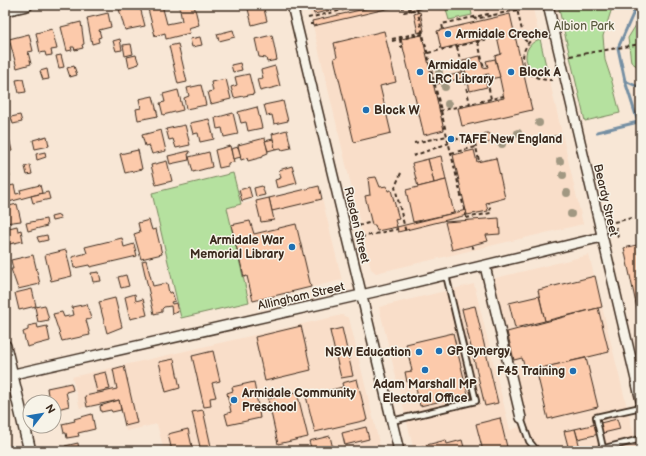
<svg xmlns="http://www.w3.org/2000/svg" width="646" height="456" font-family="'Balsamiq Sans',sans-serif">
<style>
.built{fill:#f9dec9}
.green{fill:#b5e19f;stroke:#78865e}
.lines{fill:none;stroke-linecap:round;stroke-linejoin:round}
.stream{stroke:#758fa3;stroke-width:3}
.building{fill:#fccaab;stroke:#3b2a1e}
.service-casing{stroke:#3b2a1e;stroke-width:8}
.minor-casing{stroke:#3b2a1e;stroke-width:12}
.tertiary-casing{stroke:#3b2a1e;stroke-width:14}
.path{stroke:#3b2a1e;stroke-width:2;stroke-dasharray:4 3;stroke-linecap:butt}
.service{stroke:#f7f3e8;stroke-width:4.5}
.minor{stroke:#f7f3e8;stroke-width:9}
.tertiary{stroke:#f7f3e8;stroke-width:11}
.tree{fill:#a19882}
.poi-dot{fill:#1f6fb2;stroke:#f7f3e8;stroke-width:1.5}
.labels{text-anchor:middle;stroke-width:3;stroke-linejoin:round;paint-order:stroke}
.park-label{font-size:12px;fill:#5a583e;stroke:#f7f3e8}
.poi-label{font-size:12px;font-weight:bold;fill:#3b2a1e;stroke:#f7f3e8;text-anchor:start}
.street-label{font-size:12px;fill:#3b2a1e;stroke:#f7f3e8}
</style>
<rect width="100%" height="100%" fill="#f8e7d6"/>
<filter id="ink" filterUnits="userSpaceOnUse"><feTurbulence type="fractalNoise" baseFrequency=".025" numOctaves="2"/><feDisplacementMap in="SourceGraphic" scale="8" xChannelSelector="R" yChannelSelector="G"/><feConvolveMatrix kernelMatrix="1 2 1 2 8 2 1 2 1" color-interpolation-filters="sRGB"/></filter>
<g filter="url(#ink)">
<g class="built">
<path d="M 308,5 L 532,5 L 583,224 L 376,273 L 371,269 Z"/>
<path d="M 319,186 L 342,280 L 249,302 L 227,207 Z"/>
<path d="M 589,255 L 638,451 L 414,451 L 379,307 L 474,284 L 510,430 L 528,424 L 492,279 Z"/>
<path d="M 342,315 L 349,318 L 381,451 L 164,451 L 157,424 L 126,431 L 119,400 L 80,408 L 72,377 Z"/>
</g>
<g class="green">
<path d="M 450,5 L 470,5 L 472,15 L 449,20 L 445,6 Z"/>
<path d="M 558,5 L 613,5 L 603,36 L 605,60 L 611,78 L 620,113 L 585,121 Z"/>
<path d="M 641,7 L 641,69 L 631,62 L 628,38 L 636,25 Z"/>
<path d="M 540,39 L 548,75 C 524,75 517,47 540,39 Z"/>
<path d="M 233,173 L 241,204 L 227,208 L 249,302 L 181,318 L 152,193 Z"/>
</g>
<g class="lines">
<g class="stream">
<path d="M 637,5 L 618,48 L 625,81 L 638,122 L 641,126"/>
<path d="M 625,81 L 641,88"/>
<path d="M 597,132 L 638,122"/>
</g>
</g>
<g class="building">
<path d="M 147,5 L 162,5 L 167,24 L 182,21 L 179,5 L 194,5 L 199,25 L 188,28 L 190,33 L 166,39 L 165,33 L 155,36 Z"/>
<path d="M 247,5 L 263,5 L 267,21 L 252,25 Z"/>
<path d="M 312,5 L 336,5 L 336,9 L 314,14 Z"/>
<path d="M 382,5 L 403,5 L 313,26 L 312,21 Z"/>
<path d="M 131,6 L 132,9 L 140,7 L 145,26 L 125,30 L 119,9 Z"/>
<path d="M 420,12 L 424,31 L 418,33 L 414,14 Z"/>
<path d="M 108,13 L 111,27 L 99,30 L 101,37 L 98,38 L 99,42 L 92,44 L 87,18 Z"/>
<path d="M 510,14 L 532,110 L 462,126 L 458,108 L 504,98 L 495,56 L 501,54 L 497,36 L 441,49 L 437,31 Z"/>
<path d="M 81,22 L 84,44 L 82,45 L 83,48 L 75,50 L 74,47 L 71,47 L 72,50 L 67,51 L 61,27 Z"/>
<path d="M 52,29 L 57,49 L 51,50 L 52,55 L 46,56 L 45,52 L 40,53 L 36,33 Z"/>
<path d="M 233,30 L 235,37 L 219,41 L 217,34 Z"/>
<path d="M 384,31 L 396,82 L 380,86 L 391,133 L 354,142 L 334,58 L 337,57 L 334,43 Z"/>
<path d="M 29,34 L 33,51 L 28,52 L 31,64 L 17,68 L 9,39 Z"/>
<path d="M 272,35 L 277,60 L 267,62 L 266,58 L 259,57 L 255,39 Z"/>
<path d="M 422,35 L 444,130 L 424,135 L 401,39 Z"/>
<path d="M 200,37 L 202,45 L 192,47 L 190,39 Z"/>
<path d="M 120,39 L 122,50 L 116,51 L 113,41 Z"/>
<path d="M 131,44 L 133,54 L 125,56 L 123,45 Z"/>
<path d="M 178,44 L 187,82 L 178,84 L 169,46 Z"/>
<path d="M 61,55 L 64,67 L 59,68 L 56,56 Z"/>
<path d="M 136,55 L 139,64 L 129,67 L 127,57 Z"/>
<path d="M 480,56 L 483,68 L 488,67 L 486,61 L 495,59 L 500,77 L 490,79 L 489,74 L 484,75 L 487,87 L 470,91 L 463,60 Z"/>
<path d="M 240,63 L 242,70 L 233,72 L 231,65 Z"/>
<path d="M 74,66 L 77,75 L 70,77 L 67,68 Z"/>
<path d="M 275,66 L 280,86 L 260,91 L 257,79 L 263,78 L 261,70 Z"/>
<path d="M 47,69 L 49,79 L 43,80 L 40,71 Z"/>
<path d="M 465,72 L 466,77 L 433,85 L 432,80 Z"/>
<path d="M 249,74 L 254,94 L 234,98 L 231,87 L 237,85 L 235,77 Z"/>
<path d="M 23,79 L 26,92 L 19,93 L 16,80 Z"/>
<path d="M 226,79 L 231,99 L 211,104 L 208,92 L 213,91 L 211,82 Z"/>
<path d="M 201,85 L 206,105 L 186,109 L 184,98 L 189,96 L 187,88 Z"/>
<path d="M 178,90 L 183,110 L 163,115 L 160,103 L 165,102 L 163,94 Z"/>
<path d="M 153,96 L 158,116 L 138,120 L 136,109 L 141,108 L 139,99 Z"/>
<path d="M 283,101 L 288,121 L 274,124 L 272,115 L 267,116 L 264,105 Z"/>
<path d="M 257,107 L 262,128 L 248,131 L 246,122 L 241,123 L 238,112 Z"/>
<path d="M 233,113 L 238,134 L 224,137 L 222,128 L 217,129 L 215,118 Z"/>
<path d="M 20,115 L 22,122 L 13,124 L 11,117 Z"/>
<path d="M 209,119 L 214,139 L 200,142 L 198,133 L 193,134 L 190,123 Z"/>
<path d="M 185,125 L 190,145 L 176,148 L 173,139 L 169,140 L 166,129 Z"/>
<path d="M 7,129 L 12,151 L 5,152 L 5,130 Z"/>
<path d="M 161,130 L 166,151 L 152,154 L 149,145 L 145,146 L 142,135 Z"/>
<path d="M 287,130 L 291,148 L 282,150 L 281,148 L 275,149 L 272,134 Z"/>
<circle cx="487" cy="138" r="5"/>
<path d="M 47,136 L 49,146 L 35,149 L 33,140 Z"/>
<path d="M 265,138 L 268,153 L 263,155 L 263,157 L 248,161 L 247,158 L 241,160 L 238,145 Z"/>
<path d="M 273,139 L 275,149 L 268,151 L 265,141 Z"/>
<path d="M 230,146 L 234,162 L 228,163 L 228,166 L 219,168 L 215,150 Z"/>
<path d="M 238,147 L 241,157 L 233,159 L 231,149 Z"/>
<path d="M 138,150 L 142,169 L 125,173 L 120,154 Z"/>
<path d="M 474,150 L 477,162 L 496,158 L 505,198 L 486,203 L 488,211 L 467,215 L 453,155 Z"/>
<path d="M 189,151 L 190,153 L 188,154 L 189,160 L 170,164 L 168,156 Z"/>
<path d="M 45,152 L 46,157 L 37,160 L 36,154 Z"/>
<path d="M 209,152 L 212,167 L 193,172 L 189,157 Z"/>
<path d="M 441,156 L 446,180 L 434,183 L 428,159 Z"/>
<path d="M 428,159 L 434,183 L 418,187 L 412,163 Z"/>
<path d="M 167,161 L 172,181 L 156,185 L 151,165 Z"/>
<path d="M 8,165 L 10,177 L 8,178 L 8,181 L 5,182 L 5,166 Z"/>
<path d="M 30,165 L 32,174 L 27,175 L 25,167 Z"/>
<path d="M 292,166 L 297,183 L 277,188 L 275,180 L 281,178 L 279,170 Z"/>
<path d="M 376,177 L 380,187 L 387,186 L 388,191 L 391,190 L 399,219 L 395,220 L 397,227 L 377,231 L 375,225 L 372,225 L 365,196 L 370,195 L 368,178 Z"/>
<path d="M 446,180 L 454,213 L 413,222 L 406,190 Z"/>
<path d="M 14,185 L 16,194 L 21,193 L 20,190 L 40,185 L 42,193 L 5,203 L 5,187 Z"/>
<path d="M 262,186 L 265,195 L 256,197 L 254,188 Z"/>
<path d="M 319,186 L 322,199 L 272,211 L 269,198 Z"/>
<path d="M 249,187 L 252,198 L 242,201 L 239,190 Z"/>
<path d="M 48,192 L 50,199 L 33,203 L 31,196 Z"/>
<path d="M 269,198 L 274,220 L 261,222 L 256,201 Z"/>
<path d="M 17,204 L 21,221 L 5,223 L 5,207 Z"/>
<path d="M 466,210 L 467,215 L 398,232 L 397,227 Z"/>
<path d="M 59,215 L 61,219 L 52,221 L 51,217 Z"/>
<path d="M 499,218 L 500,234 L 486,235 L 488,241 L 452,250 L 445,222 Z"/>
<path d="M 46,219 L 47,226 L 28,231 L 26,223 Z"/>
<path d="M 149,220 L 152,230 L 156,229 L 162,254 L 141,259 L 134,234 L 140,232 L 138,223 Z"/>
<path d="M 250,221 L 254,234 L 296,224 L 311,287 L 253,301 L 247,276 L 244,277 L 231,225 Z"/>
<path d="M 17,226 L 18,231 L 21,230 L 23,241 L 5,245 L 5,229 Z"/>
<path d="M 47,235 L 48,240 L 39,242 L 37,237 Z"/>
<path d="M 122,238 L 124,247 L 134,244 L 137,256 L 90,267 L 89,265 L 74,268 L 72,257 L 87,253 L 85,247 Z"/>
<path d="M 641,244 L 641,327 L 624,248 Z"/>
<path d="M 66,250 L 72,276 L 51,281 L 45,255 Z"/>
<path d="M 33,255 L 40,284 L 18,289 L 11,269 L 13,269 L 11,260 Z"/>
<path d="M 146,260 L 153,286 L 167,283 L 169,293 L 172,292 L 175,301 L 171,302 L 172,304 L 176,303 L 178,312 L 172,314 L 171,306 L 164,307 L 162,309 L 162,312 L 154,314 L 142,261 Z"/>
<path d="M 99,272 L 101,281 L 93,282 L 91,273 Z"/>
<path d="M 126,275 L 129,286 L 121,288 L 118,277 Z"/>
<path d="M 595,276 L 602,307 L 545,321 L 538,290 Z"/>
<path d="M 32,289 L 36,306 L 19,310 L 15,293 Z"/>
<path d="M 135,294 L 136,301 L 143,299 L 147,315 L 130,319 L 125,297 Z"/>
<path d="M 539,296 L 545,321 L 515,328 L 509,303 Z"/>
<path d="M 115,298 L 122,327 L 107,333 L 99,302 Z"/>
<path d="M 87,304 L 91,319 L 86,320 L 90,335 L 62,341 L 53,314 L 62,312 L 64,317 L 74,315 L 72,307 Z"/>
<path d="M 45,305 L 49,320 L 38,322 L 35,307 Z"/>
<path d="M 475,306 L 498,403 L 485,406 L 462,309 Z"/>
<path d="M 598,308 L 609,352 L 526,372 L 522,358 L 514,360 L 507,332 Z"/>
<path d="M 37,324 L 38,328 L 47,326 L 50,341 L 27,347 L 23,332 L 28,330 L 28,326 Z"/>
<path d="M 301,326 L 311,370 L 265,381 L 255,337 Z"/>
<path d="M 342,328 L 353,376 L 341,378 L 330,331 Z"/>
<path d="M 453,333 L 468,395 L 420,406 L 415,384 L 411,385 L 410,381 L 407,382 L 405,372 L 412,371 L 406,344 Z"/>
<path d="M 213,351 L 220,381 L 212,383 L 216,397 L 210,398 L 211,406 L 204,407 L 192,356 Z"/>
<path d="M 586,358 L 598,407 L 548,419 L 536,369 Z"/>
<path d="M 174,359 L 180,388 L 166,392 L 159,362 Z"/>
<path d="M 124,366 L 137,423 L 125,426 L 119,400 L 87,407 L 85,396 L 117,389 L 113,369 Z"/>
<path d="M 106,372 L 110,389 L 97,392 L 93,375 Z"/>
<path d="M 357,379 L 367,420 L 315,432 L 306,396 L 343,387 L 342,383 Z"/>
<path d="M 254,382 L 260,418 L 228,425 L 225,414 L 231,412 L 227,393 L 233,391 L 232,387 Z"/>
<path d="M 71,383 L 73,390 L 66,392 L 69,406 L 54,410 L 54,402 L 49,402 L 47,388 Z"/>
<path d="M 297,392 L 308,437 L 278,444 L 268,399 Z"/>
<path d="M 119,400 L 121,410 L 112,412 L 111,410 L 101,412 L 100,406 Z"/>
<path d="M 203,410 L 212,451 L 201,451 L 192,412 Z"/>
<path d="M 92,414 L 95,429 L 78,433 L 79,436 L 67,438 L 66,433 L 64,433 L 62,424 L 75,421 L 74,419 Z"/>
<path d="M 500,418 L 508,451 L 483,451 L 476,424 Z"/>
<path d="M 617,419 L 620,429 L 578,439 L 575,429 Z"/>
<path d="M 366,427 L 369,439 L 345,445 L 342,433 Z"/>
<path d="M 188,429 L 193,451 L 172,451 L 168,434 Z"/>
<path d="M 575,429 L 580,448 L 569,450 L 564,431 Z"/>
<path d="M 330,436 L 333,449 L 312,451 L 309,441 Z"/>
<path d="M 446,440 L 447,444 L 462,440 L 465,451 L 416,451 L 415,448 Z"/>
<path d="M 78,443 L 79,451 L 67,451 L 65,446 Z"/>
</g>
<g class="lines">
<defs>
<g id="service">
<path d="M 521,418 L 529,441 L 537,451"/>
<path d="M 392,421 L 476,401 L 446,275"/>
<path d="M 603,448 L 596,417 L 641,407"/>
<path d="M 593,451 L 641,439"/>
</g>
<g id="minor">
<path d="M 292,5 L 399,451"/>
<path d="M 548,5 L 641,401"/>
<path d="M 485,266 L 521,418"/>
<path d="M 5,376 L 374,292 L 602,237"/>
</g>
<g id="tertiary">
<path d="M 5,10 L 27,5"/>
<path d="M 5,346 L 30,451"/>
</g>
</defs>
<use href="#service" class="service-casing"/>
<use href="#minor" class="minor-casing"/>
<use href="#tertiary" class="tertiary-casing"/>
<g class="path">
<path d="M 369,5 L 371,10"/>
<path d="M 402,5 L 404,12 L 435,5"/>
<path d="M 516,5 L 524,39 L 527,42"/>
<path d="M 417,9 L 467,221"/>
<path d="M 410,11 L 409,9 L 417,6"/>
<path d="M 474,17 L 475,19 L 517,10"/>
<path d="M 308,18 L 343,10 L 341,5"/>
<path d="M 310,24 L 313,24"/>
<path d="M 443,29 L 442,24 L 488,14 L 486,7"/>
<path d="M 541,33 C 512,48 520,81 552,80"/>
<path d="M 392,39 L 423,32"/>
<path d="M 400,39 L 401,47 L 403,46"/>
<path d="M 392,41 L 423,34"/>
<path d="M 478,42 L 484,68"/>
<path d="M 457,47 L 470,104"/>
<path d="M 428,53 L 497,37"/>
<path d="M 570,56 L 641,44"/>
<path d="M 486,74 L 491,99"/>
<path d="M 439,111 L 504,96"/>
<path d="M 414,143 L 447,136 L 475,144 L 476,147"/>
<path d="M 451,153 L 476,147 L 479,161"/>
<path d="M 413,156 L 449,143"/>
<path d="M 401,173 L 395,187 L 406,233"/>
<path d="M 466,218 L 491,213 L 489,202"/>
<path d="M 614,222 L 632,218"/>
<path d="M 358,226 L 372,222"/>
<path d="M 616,227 L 618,238"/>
<path d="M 361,237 L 398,229"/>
<path d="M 472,245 L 474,250"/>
</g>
<use href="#service" class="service"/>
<use href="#minor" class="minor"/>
<use href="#tertiary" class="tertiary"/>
</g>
<g class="tree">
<circle cx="439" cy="73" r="4"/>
<circle cx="445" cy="87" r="4"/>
<circle cx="448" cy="104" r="4"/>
<circle cx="539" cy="123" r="4"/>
<circle cx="518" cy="133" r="4"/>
<circle cx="555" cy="139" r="4"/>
<circle cx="502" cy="144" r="4"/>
<circle cx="560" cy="161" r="4"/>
<circle cx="563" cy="175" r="4"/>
<circle cx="567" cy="193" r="4"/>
<circle cx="571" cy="214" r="4"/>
</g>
</g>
<g class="poi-dot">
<circle cx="448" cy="34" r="4"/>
<circle cx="420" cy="72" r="4"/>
<circle cx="511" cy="72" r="4"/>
<circle cx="366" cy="110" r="4"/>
<circle cx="451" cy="139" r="4"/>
<circle cx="292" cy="247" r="4"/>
<circle cx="439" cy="351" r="4"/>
<circle cx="419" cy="352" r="4"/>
<circle cx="425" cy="370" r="4"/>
<circle cx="573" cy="371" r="4"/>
<circle cx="234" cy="400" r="4"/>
</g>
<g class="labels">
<g class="park-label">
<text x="584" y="30">Albion Park</text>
</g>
<g class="poi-label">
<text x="456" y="38">Armidale Creche</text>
<text x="428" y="69">Armidale<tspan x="428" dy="14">LRC Library</tspan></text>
<text x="519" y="76">Block A</text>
<text x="374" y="114">Block W</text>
<text x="459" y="143">TAFE New England</text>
<text x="284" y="244" text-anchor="end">Armidale War<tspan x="284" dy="14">Memorial Library</tspan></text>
<text x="447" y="355">GP Synergy</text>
<text x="411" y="356" text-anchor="end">NSW Education</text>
<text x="565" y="375" text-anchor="end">F45 Training</text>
<text x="425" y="388" text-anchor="middle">Adam Marshall MP<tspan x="425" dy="14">Electoral Office</tspan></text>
<text x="242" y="397">Armidale Community<tspan x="242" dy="14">Preschool</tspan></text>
</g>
<g class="street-label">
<text transform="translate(606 200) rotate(77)" y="4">Beardy Street</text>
<text transform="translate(357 225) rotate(77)" y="4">Rusden Street</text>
<text transform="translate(301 296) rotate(-13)" y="4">Allingham Street</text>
</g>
</g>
<rect width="646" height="456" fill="none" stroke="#f7f3e8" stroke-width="20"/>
<rect x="10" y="10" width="626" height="436" fill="none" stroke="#3b2a1e" stroke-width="1.5" filter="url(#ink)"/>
<g transform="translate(42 414) rotate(59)"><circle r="19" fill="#f7f3e8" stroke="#aca397"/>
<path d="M0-3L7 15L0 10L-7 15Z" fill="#1f6fb2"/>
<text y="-6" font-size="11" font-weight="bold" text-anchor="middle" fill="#3b2a1e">N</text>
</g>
</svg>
